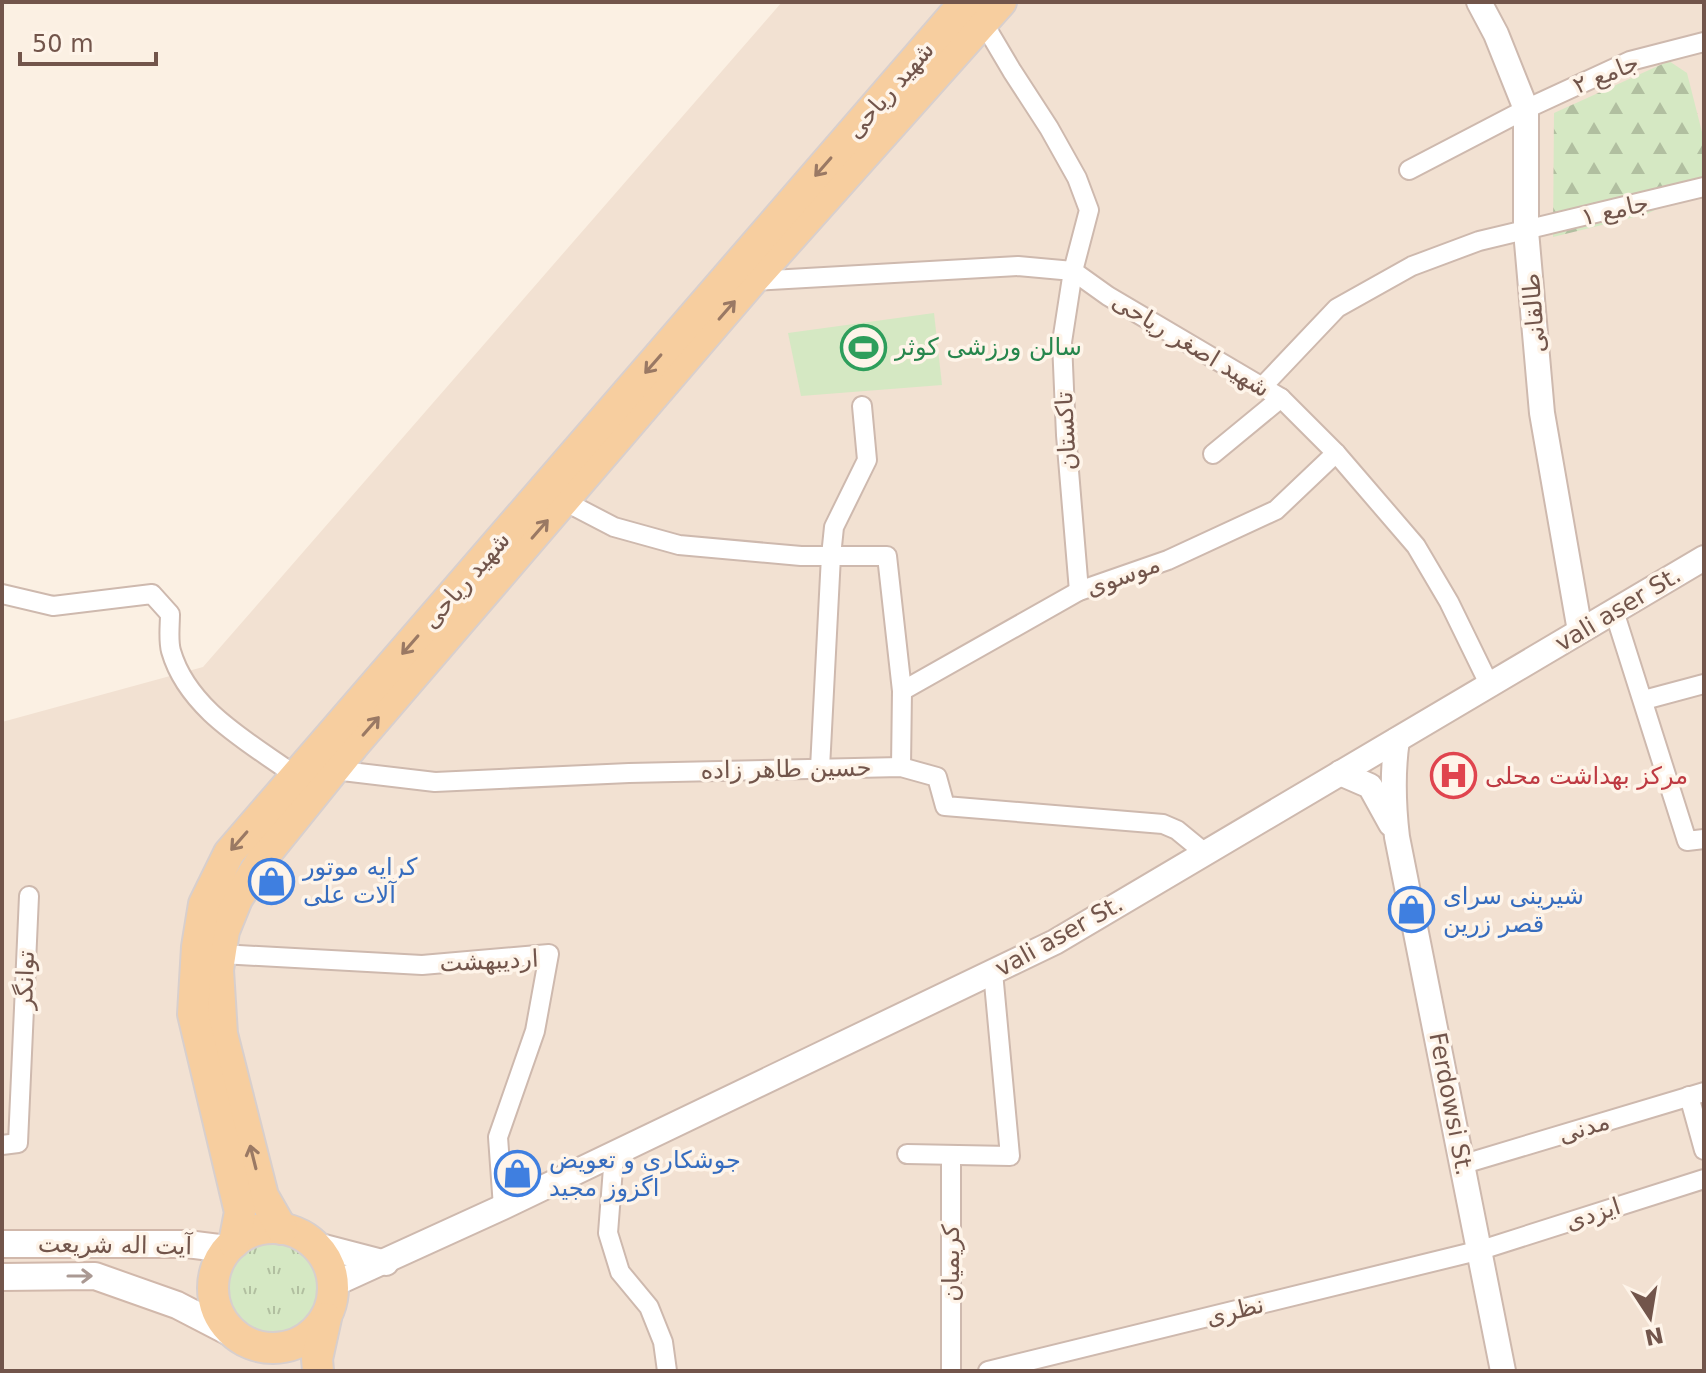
<svg xmlns="http://www.w3.org/2000/svg" width="1706" height="1373" font-family="'DejaVu Sans',Cairo,sans-serif">
<style>
.residential{fill:#f2e1d2}
.grass{fill:url(#grass-tufts)}
.forest{fill:url(#forest-firs)}
.garden{fill:#d5e8c3}
.lines{fill:none;stroke-linecap:round;stroke-linejoin:round}
.minor-casing{stroke:#ceb9ae;stroke-width:22}
.tertiary-casing{stroke:#ceb9ae;stroke-width:28}
.secondary-casing{stroke:#d1b8ab;stroke-width:30}
.primary-casing{stroke:#d8cfcd;stroke-width:34}
.minor{stroke:#fff;stroke-width:18}
.tertiary{stroke:#fff;stroke-width:24}
.secondary{stroke:#fff;stroke-width:26}
.primary{stroke:#f7ce9f;stroke-width:30}
.oneway{stroke:#9a7964}
.oneway2{stroke:#aa9993}
.labels{text-anchor:middle;stroke-width:7;stroke-linejoin:round;paint-order:stroke}
.street-label{font-size:24px;fill:#72554b;stroke:#fef4e9}
.leisure-label{font-size:24px;fill:#27864d;stroke:#fef4e9;text-anchor:start}
.health-label{font-size:24px;fill:#be3a42;stroke:#fef4e9;text-anchor:start}
.shop-label{font-size:24px;fill:#366cbe;stroke:#fef4e9;text-anchor:start}
</style>
<defs>
<pattern id="grass-tufts" width="24" height="20" patternUnits="userSpaceOnUse" patternTransform="scale(2)"><rect width="24" height="20" fill="#d5e8c3"/><path d="M3 7l-1-3M5 7V3M7 7l1-3M15 17l-1-3M17 17v-4M19 17l1-3" fill="none" stroke="#b1bfa0"/></pattern>
<pattern id="forest-firs" width="22" height="20" patternUnits="userSpaceOnUse" patternTransform="scale(2)"><rect width="22" height="20" fill="#d5e8c3"/><path d="M5 1l3.5 6h-7zM16 11l3.5 6h-7z" fill="#b1bfa0"/></pattern>
</defs>
<rect width="100%" height="100%" fill="#fbf0e3"/>
<path class="residential" d="M 782,2 L 1704,2 L 1704,1371 L 2,1371 L 2,722 L 203,667 Z"/>
<circle class="grass" cx="273" cy="1290" r="49"/>
<path class="forest" d="M 1669,61 L 1687,73 L 1704,140 L 1704,185 L 1647,214 L 1553,237 L 1554,113 Z"/>
<path class="garden" d="M 934,313 L 942,385 L 801,396 L 788,333 Z"/>
<g class="lines">
<defs>
<g id="minor">
<path d="M 983,22 L 1012,71 L 1049,128 L 1077,178 L 1089,210 L 1073,271 L 1062,342 L 1066,435 L 1079,591"/>
<path d="M 1409,170 L 1526,109 L 1630,61 L 1704,42"/>
<path d="M 752,281 L 1018,266 L 1073,271 L 1108,296 L 1281,398 L 1336,453 L 1416,546 L 1449,602 L 1489,684"/>
<path d="M 1262,387 L 1337,308 L 1412,266 L 1479,241 L 1704,187"/>
<path d="M 1213,454 L 1281,398"/>
<path d="M 564,501 L 614,527 L 679,545 L 801,556 L 887,556 L 902,691 L 901,767"/>
<path d="M 2,594 L 53,606 L 152,594 L 170,614 C 170,625 168,640 171,651 C 188,710 249,742 296,776"/>
<path d="M 1614,611 L 1687,841 L 1704,839"/>
<path d="M 902,691 L 1079,591 L 1168,560 L 1276,510 L 1336,453"/>
<path d="M 1644,700 L 1704,684"/>
<path d="M 820,768 L 831,556 L 834,527 L 867,460 L 862,406"/>
<path d="M 334,770 L 435,782 L 629,773 L 901,767 L 937,777 L 945,806 L 1163,824 L 1177,830 L 1205,853"/>
<path d="M 221,954 L 422,965 L 549,954 L 535,1031 L 498,1137 L 503,1207"/>
<path d="M 1689,1096 L 1704,1150"/>
<path d="M 2,1145 L 18,1143 L 29,896"/>
<path d="M 907,1154 L 1010,1156 L 993,972"/>
<path d="M 614,1155 L 608,1233 L 620,1272 L 649,1307 L 663,1342 L 667,1371"/>
<path d="M 1464,1164 L 1704,1092"/>
<path d="M 951,1371 L 951,1156"/>
<path d="M 988,1371 L 1481,1250 L 1704,1179"/>
</g>
<g id="tertiary">
<path d="M 1479,2 L 1496,34 L 1526,109 L 1526,231 L 1542,413 L 1580,631"/>
<path d="M 1397,740 C 1392,773 1393,803 1397,837 L 1503,1371"/>
<path d="M 1340,773 L 1370,786 L 1391,824"/>
<path d="M 313,1244 L 386,1263"/>
<path d="M 332,1285 L 503,1207 L 1055,942 L 1704,558"/>
</g>
<g id="secondary">
<path d="M 2,1244 L 187,1244 L 227,1249"/>
<path d="M 2,1277 L 95,1276 L 177,1305 L 233,1334"/>
</g>
<g id="primary">
<circle cx="273" cy="1288" r="60"/>
<path d="M 282,1229 L 263,1196 L 222,1034 L 218,970 L 224,931 L 237,899 L 265,855 L 353,746 L 752,281 L 1001,2"/>
<path d="M 234,1243 L 240,1212 L 193,1014 L 197,947 L 204,904 L 229,853 L 965,2"/>
<path d="M 318,1371 L 317,1359 L 326,1318"/>
</g>
</defs>
<use href="#minor" class="minor-casing"/>
<use href="#tertiary" class="tertiary-casing"/>
<use href="#secondary" class="secondary-casing"/>
<use href="#primary" class="primary-casing"/>
<use href="#minor" class="minor"/>
<use href="#tertiary" class="tertiary"/>
<use href="#secondary" class="secondary"/>
<use href="#primary" class="primary"/>
</g>
<defs><path id="oneway-shaft" d="M-6 0H5M1.5-3L5.5 0L1.5 3" fill="none" stroke-width="1.6" stroke-linecap="round" stroke-linejoin="round" transform="scale(2)"/></defs>
<g class="oneway">
<use href="#oneway-shaft" transform="translate(823 167) rotate(131)"/>
<use href="#oneway-shaft" transform="translate(727 310) rotate(-49)"/>
<use href="#oneway-shaft" transform="translate(653 364) rotate(131)"/>
<use href="#oneway-shaft" transform="translate(540 529) rotate(-49)"/>
<use href="#oneway-shaft" transform="translate(410 645) rotate(131)"/>
<use href="#oneway-shaft" transform="translate(371 726) rotate(-49)"/>
<use href="#oneway-shaft" transform="translate(239 841) rotate(131)"/>
<use href="#oneway-shaft" transform="translate(253 1157) rotate(-104)"/>
</g>
<use class="oneway2" href="#oneway-shaft" transform="translate(80 1276)"/>
<defs>
<symbol id="stadium-ring" viewBox="-11 -11 22 22"><circle r="9.5" fill="#fef4e9" stroke="#2e9e5b" stroke-width="1.5"/><path d="M0-5a6.5 5 0 1 0 0 10a6.5 5 0 1 0 0-10ZM-3.5-1.8h7v3.6h-7Z" fill="#2e9e5b"/></symbol>
<symbol id="hospital-ring" viewBox="-11 -11 22 22"><circle r="9.5" fill="#fef4e9" stroke="#e0444e" stroke-width="1.5"/><path d="M-5-5h3v3.5h4V-5h3V5h-3V1.5h-4V5h-3Z" fill="#e0444e"/></symbol>
<symbol id="shop-ring" viewBox="-11 -11 22 22"><circle r="9.5" fill="#fef4e9" stroke="#3f7fe0" stroke-width="1.5"/><path d="M-5-2.5h2.3a2.7 3.5 0 0 1 5.4 0H5L5.5 6h-11ZM-1.5-2.5h3a1.5 2.3 0 0 0-3 0Z" fill="#3f7fe0"/></symbol>
</defs>
<g fill-rule="evenodd">
<use href="#stadium-ring" x="838" y="322" width="51" height="51"/>
<use href="#hospital-ring" x="1428" y="750" width="51" height="51"/>
<use href="#shop-ring" x="246" y="856" width="51" height="51"/>
<use href="#shop-ring" x="1386" y="884" width="51" height="51"/>
<use href="#shop-ring" x="492" y="1148" width="51" height="51"/>
</g>
<g class="labels">
<g class="street-label">
<text transform="translate(1606 74) rotate(-22)" y="8">جامع ۲</text>
<text transform="translate(890 90) rotate(-49)" y="8">شهید ریاحی</text>
<text transform="translate(1615 210) rotate(-13)" y="8">جامع ۱</text>
<text transform="translate(1534 313) rotate(-95)" y="8">طالقانی</text>
<text transform="translate(1191 345) rotate(31)" y="8">شهید اصغر ریاحی</text>
<text transform="translate(1066 431) rotate(-93)" y="8">تاکستان</text>
<text transform="translate(1123 576) rotate(-20)" y="8">موسوی</text>
<text transform="translate(466 580) rotate(-49)" y="8">شهید ریاحی</text>
<text transform="translate(1618 609) rotate(-31)" y="8">vali aser St.</text>
<text transform="translate(786 769) rotate(-1)" y="8">حسین طاهر زاده</text>
<text transform="translate(1059 936) rotate(-29)" y="8">vali aser St.</text>
<text transform="translate(489 961) rotate(-3)" y="8">اردیبهشت</text>
<text transform="translate(25 980) rotate(-88)" y="8">توانگر</text>
<text transform="translate(1451 1104) rotate(79)" y="8">Ferdowsi St.</text>
<text transform="translate(1584 1128) rotate(-17)" y="8">مدنی</text>
<text transform="translate(1593 1214) rotate(-18)" y="8">ایزدی</text>
<text transform="translate(115 1245) rotate(1)" y="8">آیت اله شریعت</text>
<text transform="translate(951 1263) rotate(-90)" y="8">کریمیان</text>
<text transform="translate(1235 1311) rotate(-14)" y="8">نظری</text>
</g>
<g class="leisure-label">
<text x="895" y="355">سالن ورزشی کوثر</text>
</g>
<g class="health-label">
<text x="1485" y="784">مرکز بهداشت محلی</text>
</g>
<g class="shop-label">
<text x="303" y="875">کرایه موتور<tspan x="303" dy="28">آلات علی</tspan></text>
<text x="1443" y="904">شیرینی سرای<tspan x="1443" dy="28">قصر زرین</tspan></text>
<text x="549" y="1168">جوشکاری و تعویض<tspan x="549" dy="28">اگزوز مجید</tspan></text>
</g>
</g>
<rect width="1706" height="1373" fill="none" stroke="#72554b" stroke-width="8"/>
<g transform="translate(1650 1317) rotate(168)" stroke="#fef4e9" stroke-width="6" paint-order="stroke">
<path d="M0-6L14 30L0 20L-14 30Z" fill="#72554b"/>
<text y="-12" font-size="22" font-weight="bold" text-anchor="middle" fill="#72554b">N</text>
</g>
<path d="M20 52v12h136v-12" fill="none" stroke="#72554b" stroke-width="4"/>
<text x="32" y="52" font-size="24" fill="#72554b" stroke="#fef4e9" stroke-width="6" paint-order="stroke">50 m</text>
</svg>
